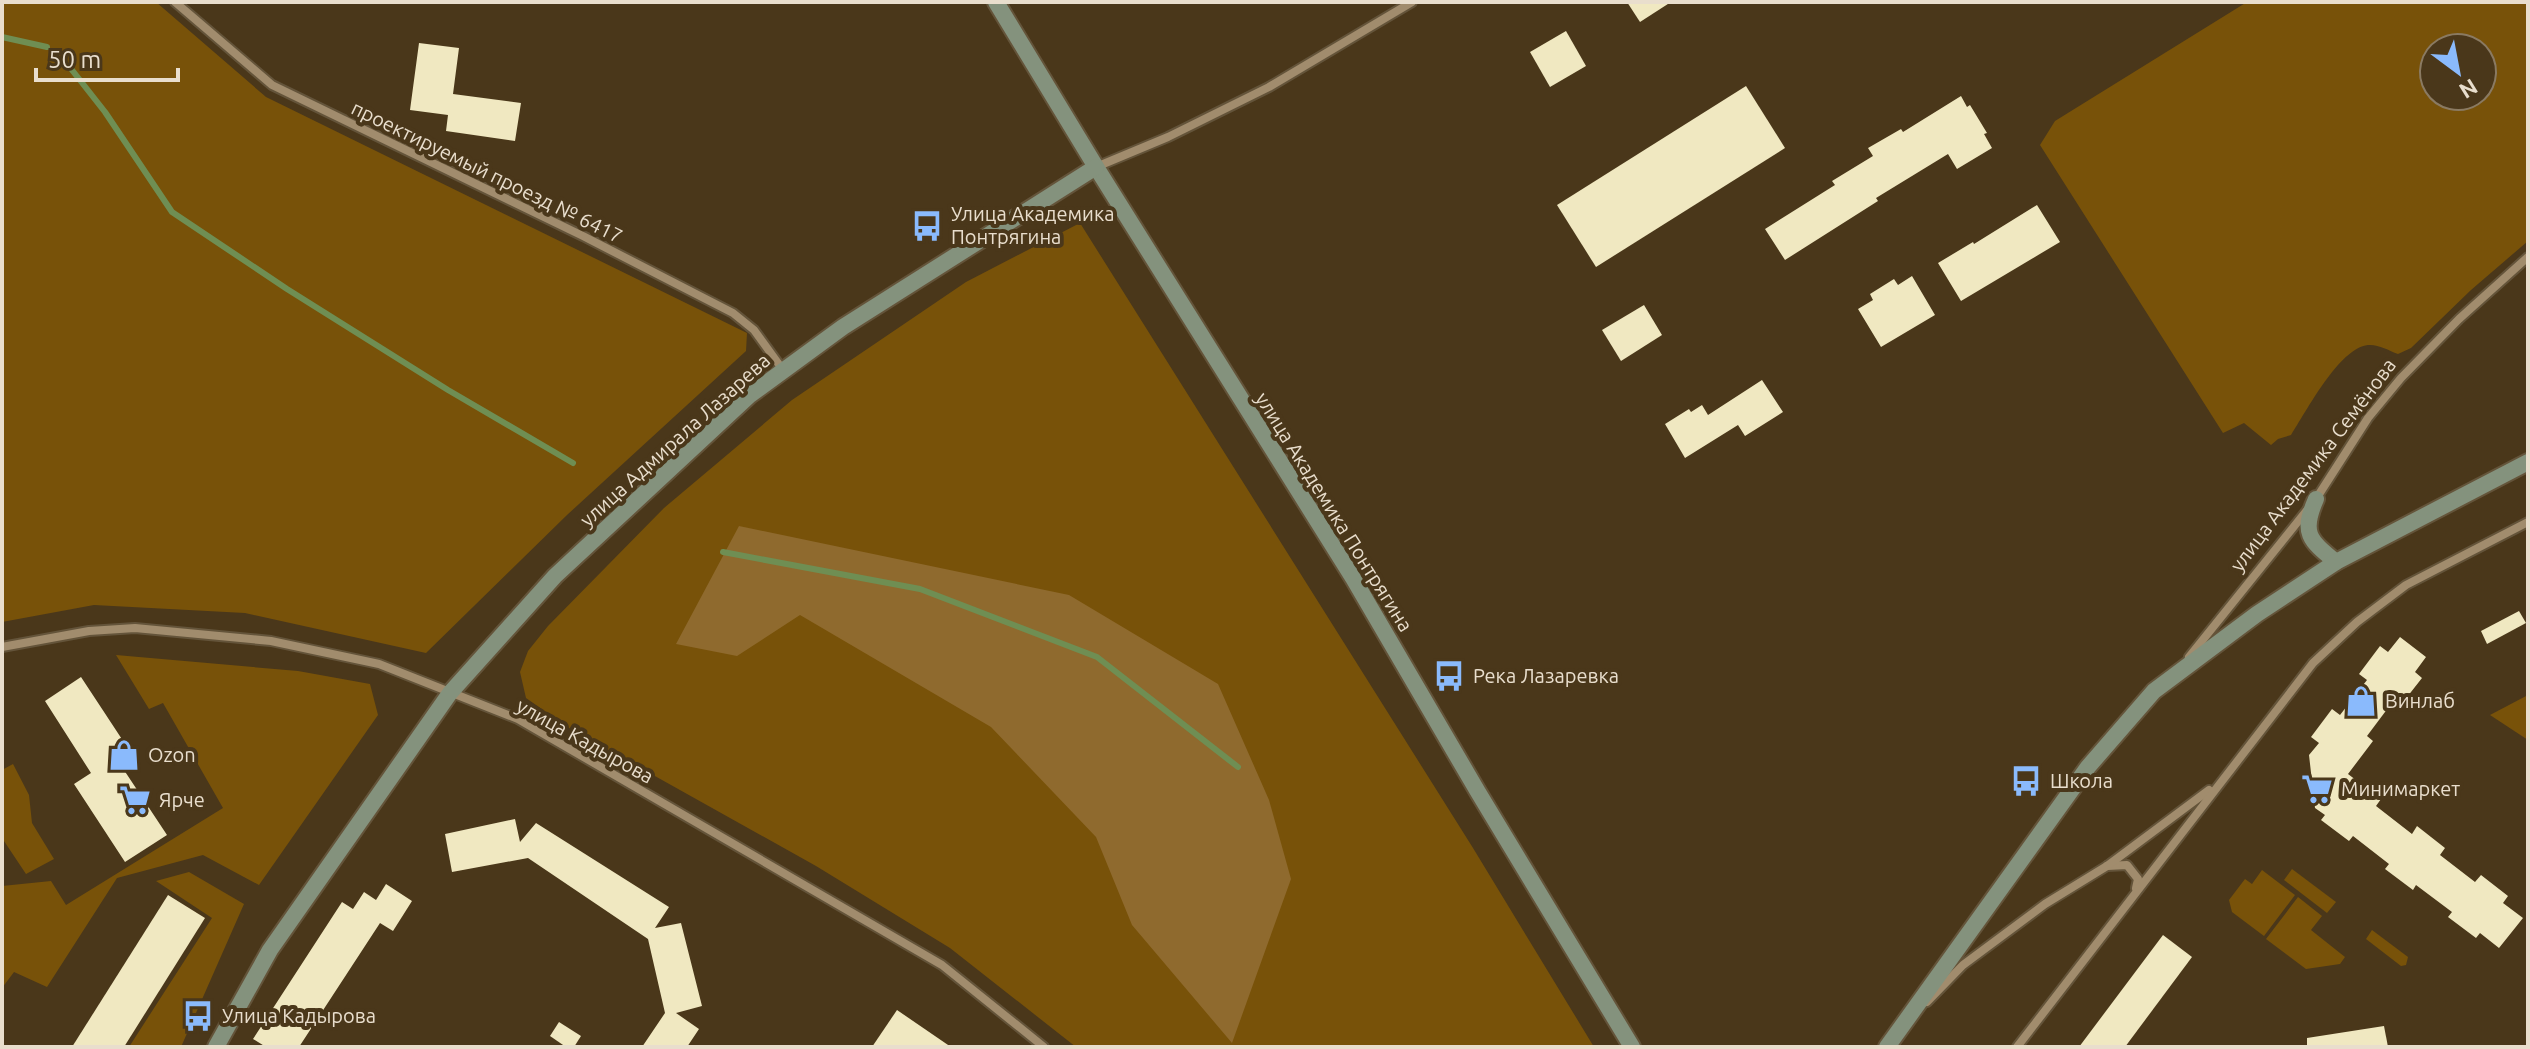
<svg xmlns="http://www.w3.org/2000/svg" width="2530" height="1049" font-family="Ubuntu,sans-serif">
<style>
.green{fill:#785209;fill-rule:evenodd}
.forest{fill:#8f6a2e}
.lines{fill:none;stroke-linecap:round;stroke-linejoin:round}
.stream{stroke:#6f8e53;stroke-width:6}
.building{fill:#f0e8c1}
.street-casing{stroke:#64543a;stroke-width:12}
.secondary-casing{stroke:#64543a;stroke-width:20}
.street{stroke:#a18c6d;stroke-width:8}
.secondary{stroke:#84927d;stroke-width:16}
.labels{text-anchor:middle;stroke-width:8;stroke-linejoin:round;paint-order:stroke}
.street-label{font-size:20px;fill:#e9decd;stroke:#4a371a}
.poi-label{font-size:20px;fill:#e9decd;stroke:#4a371a;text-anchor:start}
</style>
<rect width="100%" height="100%" fill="#4a371a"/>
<g class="green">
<path d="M 2,2 L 156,2 L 266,97 L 747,333 L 746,351 L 567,515 L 426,653 L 245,613 L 94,605 L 2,622 Z"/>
<path d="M 2247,2 L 2528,2 L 2528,241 L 2471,290 L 2411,348 L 2398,354 C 2388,350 2378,344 2368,345 C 2339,348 2306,412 2291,435 L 2278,439 L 2271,445 L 2244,423 L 2223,433 L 2040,145 L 2055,121 ZM 2434,48 L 2482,48 L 2482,96 L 2434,96 Z"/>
<path d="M 1080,223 L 1473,848 L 1594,1047 L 1076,1047 L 950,948 L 816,866 L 569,728 L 526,698 L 520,672 L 528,651 L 548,626 L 664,508 L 792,400 L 966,282 Z"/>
<path d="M 116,655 L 298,671 L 370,684 L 378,715 L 259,885 L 203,855 L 117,878 L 47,987 L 14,972 L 2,988 L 2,886 L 51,881 L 66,905 L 223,808 L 163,703 L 149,709 Z"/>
<path d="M 2528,695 L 2528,740 L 2490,715 Z"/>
<path d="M 13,764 L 29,795 L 32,823 L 54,859 L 26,874 L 2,838 L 2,770 Z"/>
<path d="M 2292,869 L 2336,902 L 2327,913 L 2284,880 Z"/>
<path d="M 2262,870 L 2295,895 L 2264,936 L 2232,912 L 2229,900 L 2245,879 L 2252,884 Z"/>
<path d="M 189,872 L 244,904 L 181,1047 L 129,1047 L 212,918 L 156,881 Z"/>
<path d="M 2298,897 L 2322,916 L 2311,930 L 2345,957 L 2340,964 L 2306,969 L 2266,939 Z"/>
<path d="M 2372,930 L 2408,957 L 2406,965 L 2401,966 L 2366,939 Z"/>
</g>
<path class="forest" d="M 739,526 L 1069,595 L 1218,684 L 1269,800 L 1291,879 L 1232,1043 L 1132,925 L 1096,837 L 991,727 L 800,615 L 737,656 L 676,644 Z"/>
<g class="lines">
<g class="stream">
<path d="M 2,37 L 47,47"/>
<path d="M 72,70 L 105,112 L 172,212 L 287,289 L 448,390 L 573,463"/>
<path d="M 723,552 L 920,589 L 1097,657 L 1238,767"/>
</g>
</g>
<g class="building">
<path d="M 1627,2 L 1671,2 L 1640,22 Z"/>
<path d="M 1566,31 L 1586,66 L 1550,87 L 1530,52 Z"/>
<path d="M 419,43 L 459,48 L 453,94 L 521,103 L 515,141 L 446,131 L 448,115 L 410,110 Z"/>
<path d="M 1746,86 L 1785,148 L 1596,267 L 1557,205 Z"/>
<path d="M 1961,96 L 1967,107 L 1970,105 L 1987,133 L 1984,134 L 1992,148 L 1957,169 L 1948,154 L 1876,198 L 1878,201 L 1785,260 L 1765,229 L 1835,185 L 1832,181 L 1873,156 L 1868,148 L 1901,129 L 1903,132 Z"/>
<path d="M 2037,205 L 2060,242 L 1961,301 L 1938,263 L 1973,242 L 1974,244 Z"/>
<path d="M 1912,276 L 1935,315 L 1881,347 L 1858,309 L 1873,300 L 1870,294 L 1894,279 L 1898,285 Z"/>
<path d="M 1644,305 L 1662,335 L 1621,361 L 1602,330 Z"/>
<path d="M 1762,380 L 1783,412 L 1745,436 L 1738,425 L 1685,458 L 1665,424 L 1689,409 L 1691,412 L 1702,405 L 1708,415 Z"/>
<path d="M 2519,611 L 2526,623 L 2487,644 L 2481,631 Z"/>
<path d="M 2400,637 L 2426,657 L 2415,672 L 2422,678 L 2400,706 L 2394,700 L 2367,736 L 2373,741 L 2348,774 L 2381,799 L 2376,806 L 2412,834 L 2417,826 L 2445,848 L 2440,855 L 2475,882 L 2481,875 L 2508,896 L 2503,903 L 2523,918 L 2499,948 L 2480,933 L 2476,938 L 2448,917 L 2452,912 L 2416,885 L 2413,890 L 2385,869 L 2389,864 L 2353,836 L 2349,841 L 2321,820 L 2325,815 L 2315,808 L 2309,755 L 2319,743 L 2311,737 L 2332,709 L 2340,715 L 2367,680 L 2359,674 L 2380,646 L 2388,652 Z"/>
<path d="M 81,677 L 133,756 L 120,764 L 167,835 L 125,862 L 74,784 L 91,773 L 45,701 Z"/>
<path d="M 515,819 L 520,842 L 536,823 L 669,907 L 655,928 L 681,923 L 702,1006 L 676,1013 L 699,1029 L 687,1047 L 642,1047 L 665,1013 L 648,939 L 528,858 L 452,872 L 445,834 Z"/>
<path d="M 386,884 L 412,901 L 393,931 L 380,923 L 299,1047 L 266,1047 L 253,1039 L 342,902 L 353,909 L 364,892 L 376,900 Z"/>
<path d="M 168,895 L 205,918 L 124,1047 L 72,1047 Z"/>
<path d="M 2163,935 L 2192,957 L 2125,1047 L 2079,1047 Z"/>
<path d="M 897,1010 L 951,1047 L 872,1047 Z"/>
<path d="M 559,1022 L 581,1036 L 574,1047 L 566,1047 L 550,1036 Z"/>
<path d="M 2384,1026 L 2388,1047 L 2307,1047 L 2307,1038 Z"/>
</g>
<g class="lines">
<defs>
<g id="street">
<path d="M 175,2 L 272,85 L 583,236 L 733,313 L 754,330 L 783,370"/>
<path d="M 1096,167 L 1168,137 L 1269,87 L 1412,2"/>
<path d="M 2,647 L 89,631 L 135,628 L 271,641 L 379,664 L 518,719 L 942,965 L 1044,1047"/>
<path d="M 2189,657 L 2316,499 L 2368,418 L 2401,378 L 2459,319 L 2528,257"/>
<path d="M 2107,866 L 2127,865 L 2138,879 L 2136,888"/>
<path d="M 1927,1002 L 1963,965 L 2045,904 L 2107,866 L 2209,790"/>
<path d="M 2017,1047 L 2313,663 L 2357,622 L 2406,585 L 2528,522"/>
</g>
<g id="secondary">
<path d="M 996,2 L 1096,167 L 1353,578 L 1478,792 L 1632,1047"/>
<path d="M 2316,499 C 2301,533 2309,540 2336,562"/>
<path d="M 216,1047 L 270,950 L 450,693 L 555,576 L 750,395 L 843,327 L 1096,167"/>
<path d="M 1887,1047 L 2088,767 L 2154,691 L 2257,614 L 2336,562 L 2528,462"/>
</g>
</defs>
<use href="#street" class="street-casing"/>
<use href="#secondary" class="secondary-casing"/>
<use href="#street" class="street"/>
<use href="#secondary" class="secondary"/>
</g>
<defs>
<symbol id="bus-bare" viewBox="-9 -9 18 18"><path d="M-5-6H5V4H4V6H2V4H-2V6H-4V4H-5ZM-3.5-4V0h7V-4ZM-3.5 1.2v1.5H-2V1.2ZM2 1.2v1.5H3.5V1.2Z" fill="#8abafc" stroke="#4a371a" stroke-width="2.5" paint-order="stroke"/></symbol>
<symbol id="shop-bare" viewBox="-9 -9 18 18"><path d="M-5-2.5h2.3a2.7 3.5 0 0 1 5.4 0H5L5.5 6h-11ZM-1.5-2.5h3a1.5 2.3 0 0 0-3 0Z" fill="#8abafc" stroke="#4a371a" stroke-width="2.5" paint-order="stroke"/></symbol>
<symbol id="supermarket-bare" viewBox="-9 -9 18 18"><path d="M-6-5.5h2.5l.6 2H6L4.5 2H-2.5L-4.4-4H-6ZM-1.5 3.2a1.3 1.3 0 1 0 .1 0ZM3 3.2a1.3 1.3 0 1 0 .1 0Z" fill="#8abafc" stroke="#4a371a" stroke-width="2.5" paint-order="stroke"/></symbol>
</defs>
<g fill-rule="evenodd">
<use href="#bus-bare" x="905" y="204" width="44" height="44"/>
<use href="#bus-bare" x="1427" y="654" width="44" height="44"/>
<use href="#shop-bare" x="2339" y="679" width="44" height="44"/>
<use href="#shop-bare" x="102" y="733" width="44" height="44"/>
<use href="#bus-bare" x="2004" y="759" width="44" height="44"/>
<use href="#supermarket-bare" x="2295" y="767" width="44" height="44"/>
<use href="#supermarket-bare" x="113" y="778" width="44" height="44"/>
<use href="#bus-bare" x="176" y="994" width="44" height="44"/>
</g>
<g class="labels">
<g class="street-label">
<text transform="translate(487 172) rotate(26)" y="7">проектируемый проезд № 6417</text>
<text transform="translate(675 440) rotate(-42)" y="7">улица Адмирала Лазарева</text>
<text transform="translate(2313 465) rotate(-53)" y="7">улица Академика Семёнова</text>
<text transform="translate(1334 512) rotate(58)" y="7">улица Академика Понтрягина</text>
<text transform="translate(585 741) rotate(29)" y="7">улица Кадырова</text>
</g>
<g class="poi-label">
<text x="951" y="221">Улица Академика<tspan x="951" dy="23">Понтрягина</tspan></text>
<text x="1473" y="683">Река Лазаревка</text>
<text x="2385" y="708">Винлаб</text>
<text x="148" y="762">Ozon</text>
<text x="2050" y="788">Школа</text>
<text x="2341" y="796">Минимаркет</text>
<text x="159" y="807">Ярче</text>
<text x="222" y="1023">Улица Кадырова</text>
</g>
</g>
<rect width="2530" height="1049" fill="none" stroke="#e9decd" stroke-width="8"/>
<g transform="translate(2458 72) rotate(148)"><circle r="38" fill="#4a371a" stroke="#8a7a62" stroke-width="2"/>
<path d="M0-6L14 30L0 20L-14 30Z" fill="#8abafc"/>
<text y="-12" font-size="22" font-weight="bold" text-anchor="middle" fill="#e9decd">N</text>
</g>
<path d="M36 68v12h142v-12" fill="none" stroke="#e9decd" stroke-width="4"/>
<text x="48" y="68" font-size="24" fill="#e9decd" stroke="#4a371a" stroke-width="6" paint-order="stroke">50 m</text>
</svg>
